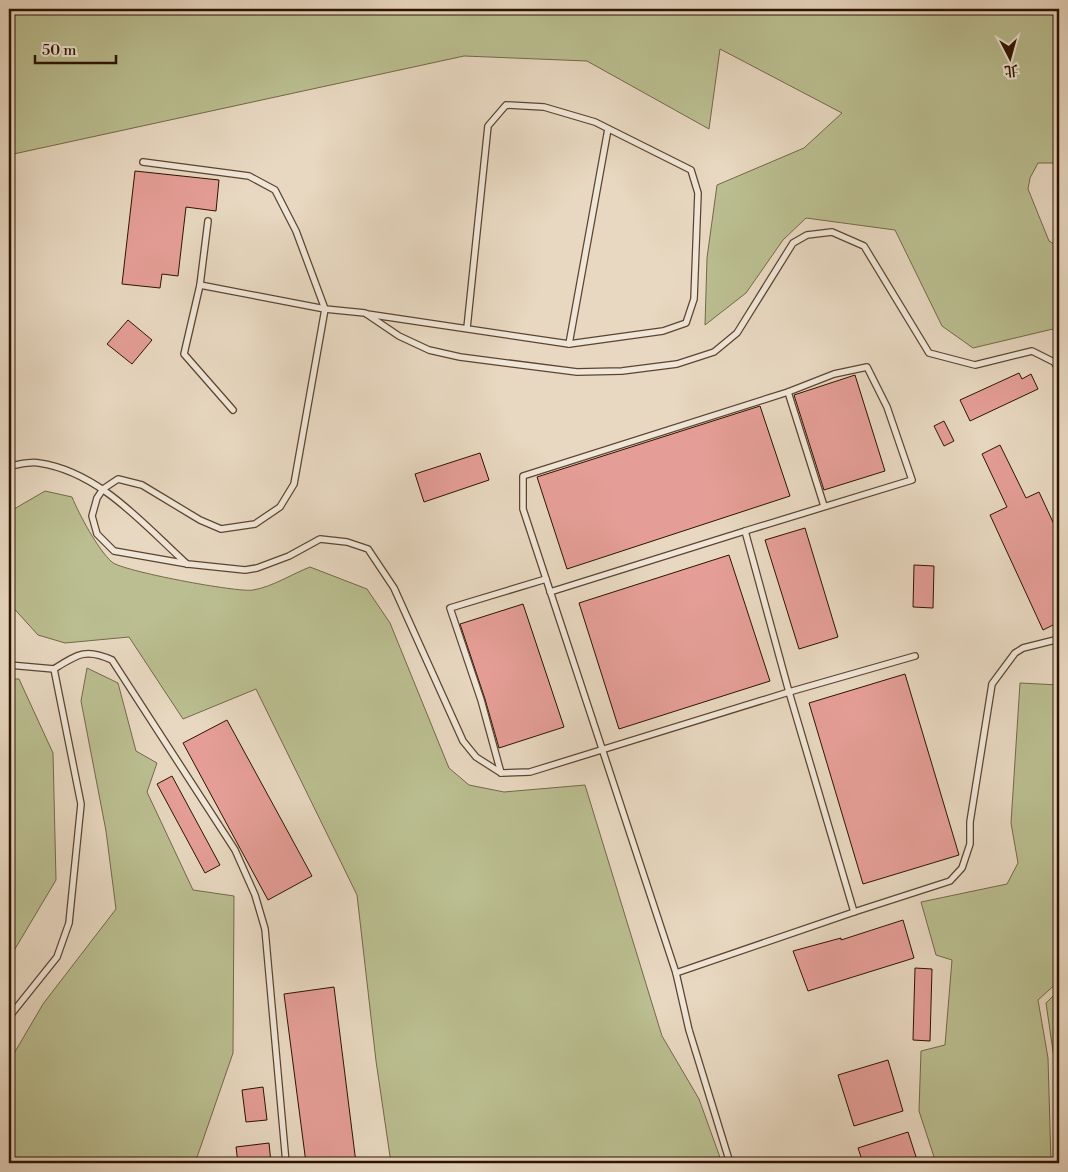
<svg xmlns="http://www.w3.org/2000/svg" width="1068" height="1172" font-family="'Libre Bodoni','Noto Serif TC',serif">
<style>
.green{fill:#babe90;stroke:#746848}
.building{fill:#e59e97;stroke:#2d1300}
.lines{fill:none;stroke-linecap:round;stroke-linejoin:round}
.lane-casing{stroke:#5c4430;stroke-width:8}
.lane{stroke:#f0e6d7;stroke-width:5.5}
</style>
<rect width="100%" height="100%" fill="#e8d8c1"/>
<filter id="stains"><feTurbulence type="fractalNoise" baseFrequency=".004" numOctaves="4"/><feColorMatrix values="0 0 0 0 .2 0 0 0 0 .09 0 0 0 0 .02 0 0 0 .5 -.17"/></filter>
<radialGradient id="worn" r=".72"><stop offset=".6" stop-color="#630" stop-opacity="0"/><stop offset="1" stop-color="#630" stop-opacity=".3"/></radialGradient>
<g class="green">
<path d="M 9,9 L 1059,9 L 1059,163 L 1038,163 L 1030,178 L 1028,189 L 1049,241 L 1059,247 L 1059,336 L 1053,329 L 973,348 L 942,326 L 895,230 L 806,218 L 783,240 L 746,293 L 705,325 L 707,258 L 717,185 L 804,148 L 842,113 L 720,49 L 709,129 L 587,61 L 464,56 L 9,155 Z"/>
<path d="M 45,491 L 72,497 C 79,514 98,550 112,562 C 121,571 239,593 253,590 C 272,587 292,574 310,567 L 367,589 L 390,623 L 449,768 L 469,785 L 504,792 L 585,785 L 662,1036 L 699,1099 L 722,1163 L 391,1163 L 376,1061 L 357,895 L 256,689 L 183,719 L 129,637 L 65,643 L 38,635 L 9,603 L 9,512 Z"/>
<path d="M 87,668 L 118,683 L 136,751 L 157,763 L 147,792 L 193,890 L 234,896 L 233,1053 L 195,1163 L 9,1163 L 9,1062 L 43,1004 L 116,909 L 106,831 L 81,701 Z"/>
<path d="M 9,679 L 19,679 L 53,753 L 56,880 L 9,959 Z"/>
<path d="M 1020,683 L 1059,685 L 1059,981 L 1038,1000 L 1048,1058 L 1051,1163 L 936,1163 L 919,1111 L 921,1051 L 945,1045 L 952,960 L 936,955 L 921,902 L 1007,884 L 1018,863 L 1011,823 Z"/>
<path d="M 1059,990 L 1059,1163 L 1058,1163 L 1054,1058 L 1046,1003 Z"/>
</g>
<g class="building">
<path d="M 135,171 L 219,180 L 216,211 L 186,207 L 178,276 L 162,274 L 160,288 L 122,284 Z"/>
<path d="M 128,320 L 152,340 L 132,364 L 107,344 Z"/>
<path d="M 1019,373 L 1022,379 L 1031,374 L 1038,389 L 970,421 L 960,400 Z"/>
<path d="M 855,375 L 885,471 L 824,490 L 794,395 Z"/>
<path d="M 760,406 L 790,496 L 567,569 L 537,477 Z"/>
<path d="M 944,421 L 954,441 L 944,446 L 934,426 Z"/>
<path d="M 1000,445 L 1026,498 L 1039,492 L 1059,535 L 1059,622 L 1043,630 L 990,515 L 1007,507 L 982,454 Z"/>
<path d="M 480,453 L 489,480 L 424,502 L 415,474 Z"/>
<path d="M 805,528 L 838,637 L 799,649 L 765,540 Z"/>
<path d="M 729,555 L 770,681 L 619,729 L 579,603 Z"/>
<path d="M 914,565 L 934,566 L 933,608 L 913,607 Z"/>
<path d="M 523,604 L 564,727 L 499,748 L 485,699 L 460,624 Z"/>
<path d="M 905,674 L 959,855 L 863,884 L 809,703 Z"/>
<path d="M 227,720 L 312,876 L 268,900 L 183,743 Z"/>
<path d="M 172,776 L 220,865 L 205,873 L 157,784 Z"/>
<path d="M 903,920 L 914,958 L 808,991 L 793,951 L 841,938 L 841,940 Z"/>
<path d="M 915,968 L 932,969 L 930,1041 L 913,1040 Z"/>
<path d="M 334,987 L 356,1163 L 306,1163 L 284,994 Z"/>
<path d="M 888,1060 L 903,1111 L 854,1126 L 838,1075 Z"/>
<path d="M 263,1087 L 267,1120 L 246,1122 L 242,1090 Z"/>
<path d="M 908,1132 L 918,1163 L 863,1163 L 858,1148 Z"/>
<path d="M 269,1143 L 271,1163 L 238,1163 L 236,1147 Z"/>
</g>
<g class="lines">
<defs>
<g id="lane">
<path d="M 143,162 L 249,176 L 275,190 L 296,231 L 325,309 L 294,484 L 280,507 L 255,524 L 221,529 L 200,520 L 142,485 L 118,479 L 103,489 L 97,498 L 92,516 L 97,534 L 114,551 L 188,564 L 245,570 L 257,568 L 289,556 L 320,539 L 347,542 L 368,549 L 394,588 L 463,741 L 476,757 L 501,773 L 530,772 L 789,692 L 915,656"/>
<path d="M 200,285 L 208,221"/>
<path d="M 367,314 L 569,344 L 663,331 L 686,323 L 694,299 L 698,193 L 691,170 L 595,122 L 544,107 L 506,105 L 488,126 L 467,328"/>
<path d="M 569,344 L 608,129"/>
<path d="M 788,392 L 824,506"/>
<path d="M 233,410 L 184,354 L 200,285 L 325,309 L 365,313 L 399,336 L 429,350 L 460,357 L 577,372 L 622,371 L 677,364 L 714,352 L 737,333 L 793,243 L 807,235 L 832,232 L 864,246 L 929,353 L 975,365 L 1032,351 L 1054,362 L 1059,370"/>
<path d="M 9,466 C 18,465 30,461 39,463 C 100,472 144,525 187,564"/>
<path d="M 550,592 L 745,531 L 789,692 L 854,912 L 676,973"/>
<path d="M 9,665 L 54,669"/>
<path d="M 501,773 L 481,700 L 450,608 L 546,579"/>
<path d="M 854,912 L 950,881 L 962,868 L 970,844 L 970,822 L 992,684 L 1015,653 L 1023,648 L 1059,639"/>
<path d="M 9,1017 L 57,957 L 69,923 L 81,804 L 54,669 C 78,654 86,648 112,660 L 235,850 L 255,895 L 265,929 L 286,1163"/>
<path d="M 730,1163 L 689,1030 L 676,973 L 523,509 L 523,476 L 788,392 L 834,374 L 867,367 L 887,407 L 912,480 L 745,531"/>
</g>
</defs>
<use href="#lane" class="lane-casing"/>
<use href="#lane" class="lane"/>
</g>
<rect width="1068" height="1172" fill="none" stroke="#e8d8c1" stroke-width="30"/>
<rect x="10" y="10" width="1048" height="1152" fill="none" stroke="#2d1300" stroke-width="2.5"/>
<rect x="15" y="15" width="1038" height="1142" fill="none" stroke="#2d1300"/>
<g transform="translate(1010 58) rotate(174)" stroke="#f0e6d7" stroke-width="4" paint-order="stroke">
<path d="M0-4L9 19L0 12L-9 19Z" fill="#2d1300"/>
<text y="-8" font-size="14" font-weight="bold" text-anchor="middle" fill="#2d1300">北</text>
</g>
<path d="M35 55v8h81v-8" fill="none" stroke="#2d1300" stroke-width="2.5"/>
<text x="42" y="55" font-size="15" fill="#2d1300" stroke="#f0e6d7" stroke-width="4" paint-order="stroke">50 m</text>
<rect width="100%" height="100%" filter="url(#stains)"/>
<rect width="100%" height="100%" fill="url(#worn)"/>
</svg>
